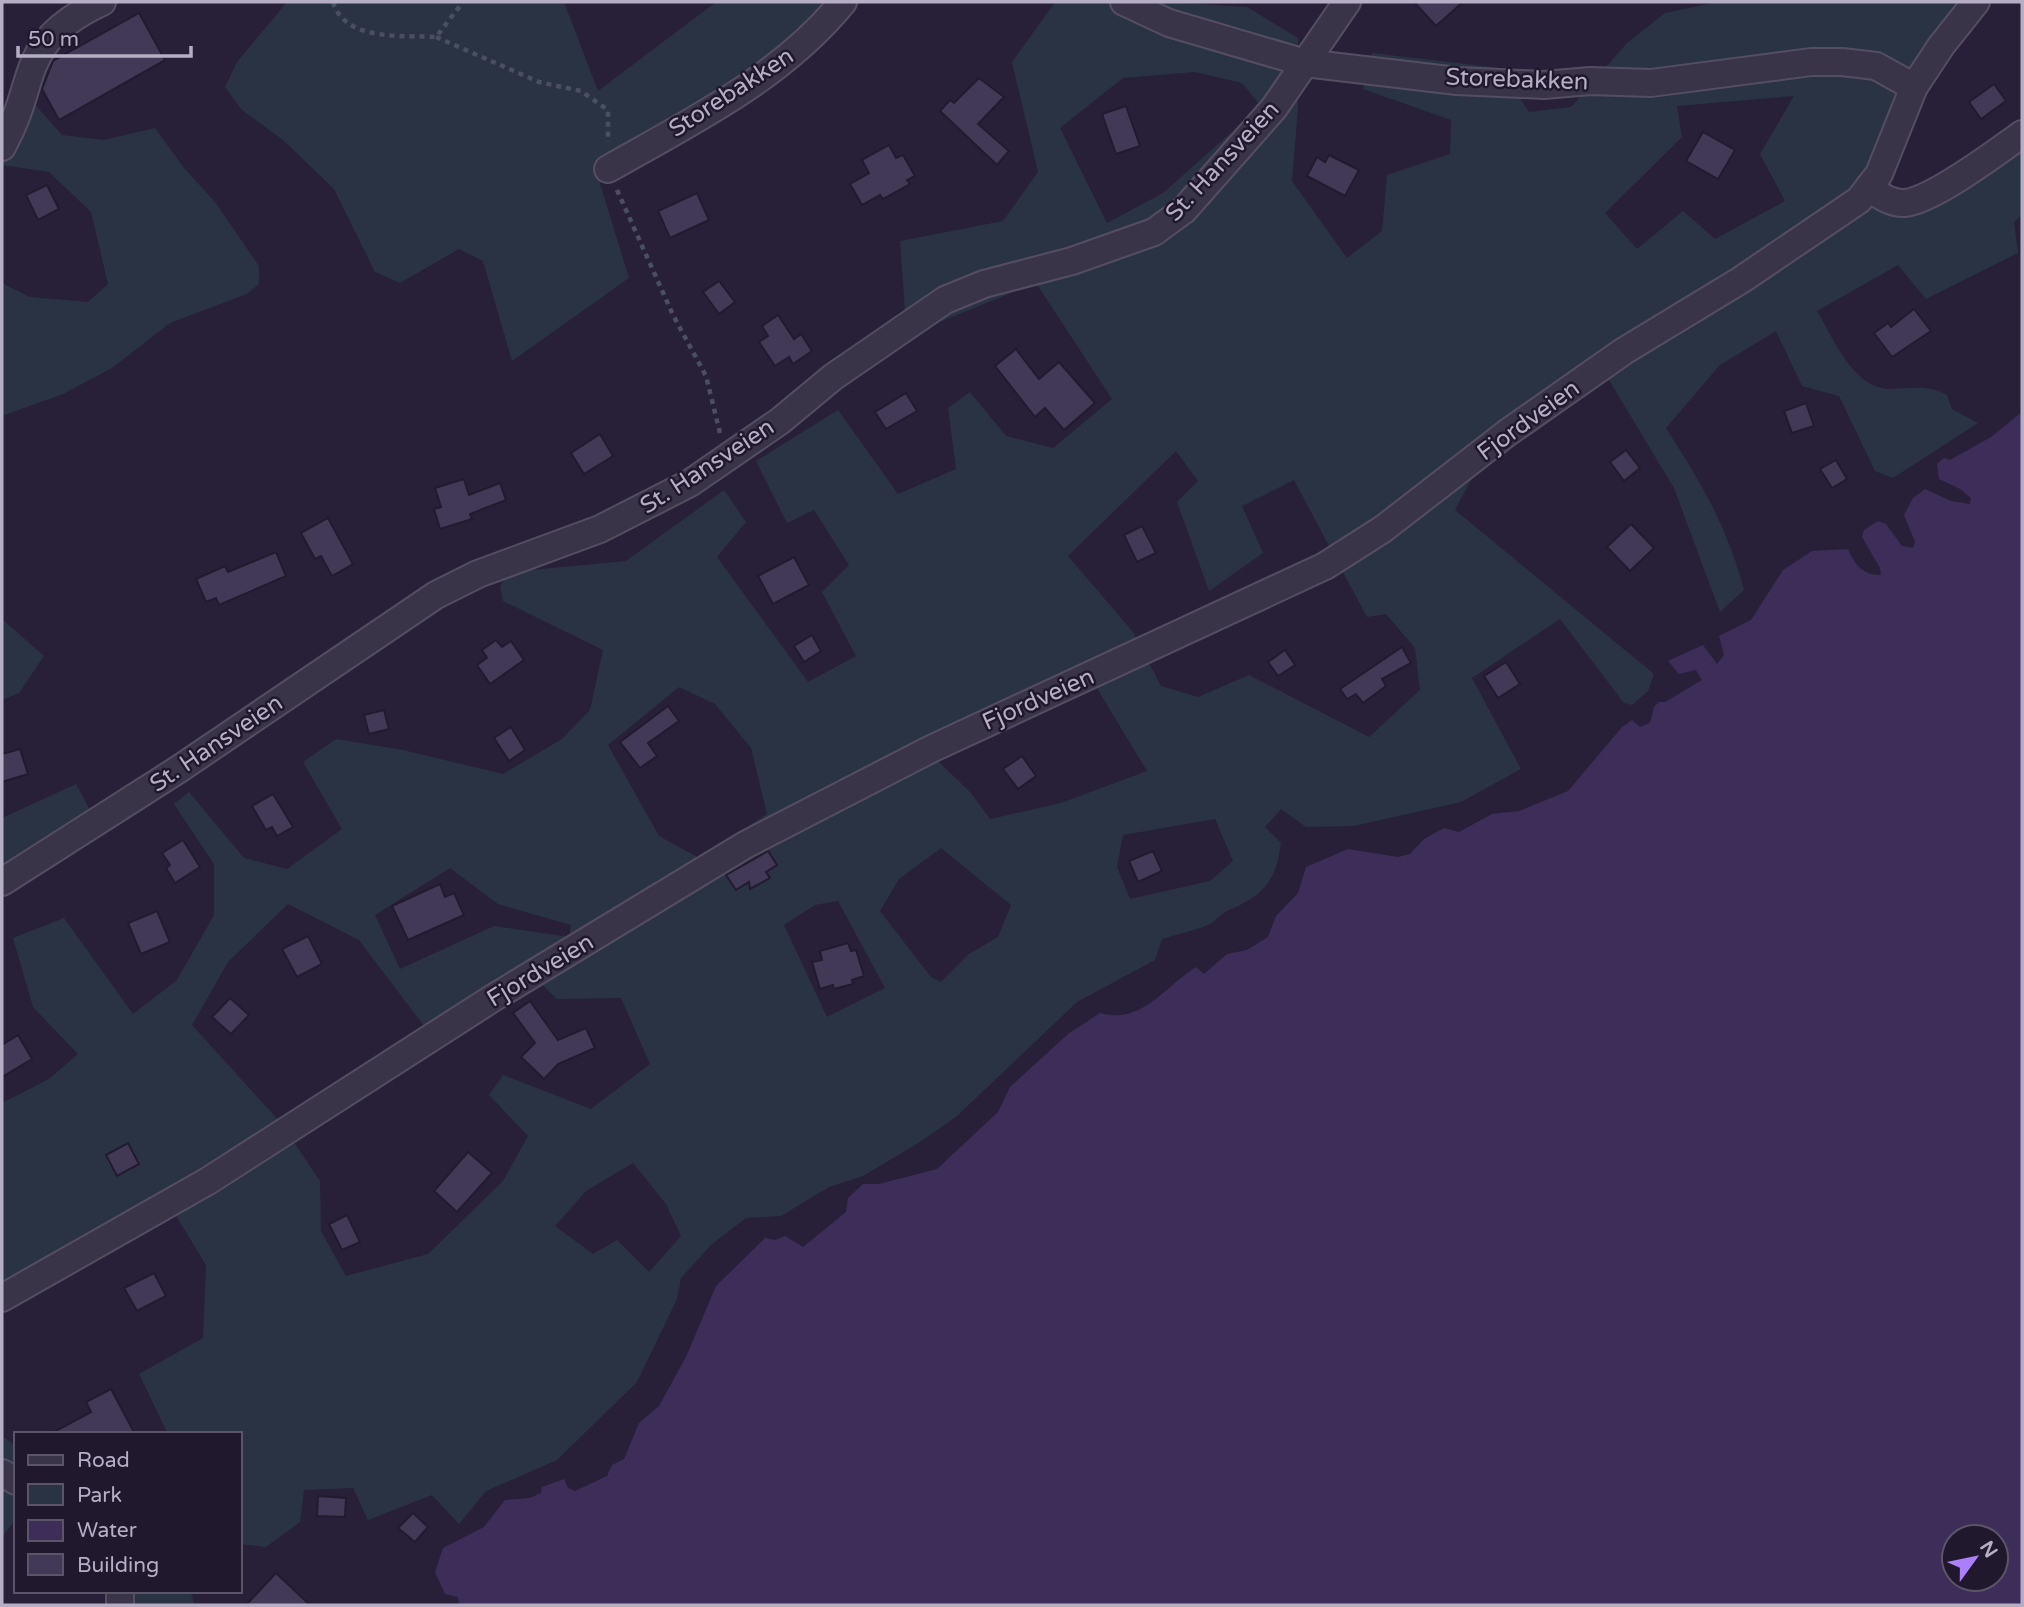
<svg xmlns="http://www.w3.org/2000/svg" width="2024" height="1607" font-family="'Varela Round',sans-serif">
<style>
.green{fill:#2a3344;fill-rule:evenodd}
.water{fill:#3c2e59;fill-rule:evenodd}
.building{fill:#423956;stroke:#221b2f;stroke-width:2}
.lines{fill:none;stroke-linecap:round;stroke-linejoin:round}
.minor-casing{stroke:#554e63;stroke-width:30}
.path{stroke:#4b4f62;stroke-width:4.5;stroke-dasharray:5 5;stroke-linecap:butt}
.minor{stroke:#3a3449;stroke-width:26}
.labels{text-anchor:middle;stroke-width:5;stroke-linejoin:round;paint-order:stroke}
.street-label{font-size:24px;fill:#b6aec5;stroke:#20192d}
</style>
<rect width="100%" height="100%" fill="#272038"/>
<g class="green">
<path d="M 287,2 L 564,2 L 598,91 L 716,2 L 829,2 L 778,57 L 619,150 L 599,180 L 629,278 L 512,361 L 483,261 L 459,249 L 400,283 L 375,272 L 334,189 L 283,140 L 242,110 L 225,87 L 237,62 Z"/>
<path d="M 1055,2 L 1165,2 L 1247,7 L 1298,38 L 1298,108 L 1292,181 L 1347,258 L 1382,231 L 1387,175 L 1450,154 L 1451,120 L 1363,89 L 1372,53 L 1500,68 L 1529,112 L 1571,107 L 1627,43 L 1665,13 L 1717,2 L 1964,2 L 1897,88 L 1865,179 L 1883,211 L 2022,129 L 2022,215 L 2014,222 L 2018,253 L 1926,299 L 1898,265 L 1817,311 C 1834,339 1854,391 1893,389 C 1913,388 1930,385 1947,395 L 1952,409 L 1978,423 L 1893,478 L 1875,471 L 1839,396 L 1802,386 L 1776,331 L 1720,365 L 1666,428 C 1702,484 1727,526 1744,590 L 1720,612 L 1674,488 L 1606,375 L 1476,470 L 1455,510 L 1654,674 L 1648,691 L 1632,705 L 1624,703 L 1560,619 L 1472,678 L 1521,769 L 1461,802 L 1354,826 L 1306,827 L 1281,809 L 1265,827 L 1281,843 C 1276,883 1262,896 1227,911 C 1220,914 1216,921 1210,924 C 1195,931 1177,934 1162,939 L 1155,960 L 1077,1002 L 957,1116 L 917,1144 L 863,1176 L 829,1187 L 781,1216 L 746,1218 L 712,1244 L 681,1278 L 677,1299 L 637,1382 L 557,1460 L 486,1491 L 459,1524 L 432,1495 L 368,1520 L 353,1488 L 304,1490 L 300,1522 L 266,1547 L 240,1544 L 240,1434 L 168,1434 L 139,1374 L 203,1338 L 206,1265 L 175,1214 L 2,1311 L 2,1103 L 49,1079 L 78,1054 L 33,1007 L 13,938 L 64,918 L 133,1014 L 177,980 L 214,915 L 214,864 L 174,804 L 189,792 L 244,858 L 287,869 L 342,829 L 303,762 L 336,739 L 403,750 L 503,774 L 562,739 L 590,710 L 603,650 L 503,601 L 500,586 L 509,572 L 626,561 L 724,490 L 746,522 L 717,557 L 808,682 L 856,656 L 822,592 L 849,565 L 814,510 L 787,523 L 756,461 L 838,410 L 898,494 L 956,469 L 948,408 L 970,392 L 1006,436 L 1053,448 L 1112,399 L 1036,283 L 937,323 L 905,311 L 900,241 L 1003,221 L 1038,172 L 1012,62 ZM 1195,72 L 1242,83 L 1261,106 L 1163,193 L 1107,223 L 1060,128 L 1123,78 ZM 1794,96 L 1760,154 L 1785,201 L 1715,239 L 1683,211 L 1637,249 L 1605,213 L 1682,137 L 1677,106 ZM 1176,451 L 1198,481 L 1177,502 L 1209,591 L 1263,553 L 1242,506 L 1294,480 L 1367,617 L 1386,614 L 1415,648 L 1420,690 L 1369,737 L 1249,675 L 1198,697 L 1161,686 L 1133,632 L 1068,556 ZM 1095,685 L 1147,771 L 1061,803 L 990,819 L 971,793 L 938,761 ZM 679,687 L 715,704 L 751,748 L 767,814 L 699,858 L 659,836 L 608,745 ZM 1215,819 L 1233,861 L 1210,881 L 1130,899 L 1117,867 L 1123,835 ZM 941,848 L 1011,905 L 998,937 L 969,954 L 941,982 L 931,977 L 880,911 L 899,879 ZM 450,868 L 498,904 L 571,925 L 569,937 L 494,926 L 400,969 L 375,915 ZM 838,901 L 885,988 L 827,1017 L 784,925 L 815,905 ZM 288,904 L 359,940 L 427,1030 L 527,970 L 557,999 L 621,998 L 650,1064 L 591,1109 L 503,1075 L 489,1095 L 528,1136 L 503,1181 L 428,1254 L 346,1276 L 321,1231 L 320,1181 L 281,1123 L 192,1025 L 228,962 ZM 633,1163 L 666,1204 L 681,1236 L 649,1272 L 617,1240 L 593,1254 L 555,1226 L 586,1191 Z"/>
<path d="M 16,83 L 62,135 L 104,140 L 155,128 L 184,168 L 215,202 L 259,266 L 259,284 L 247,294 L 170,323 L 112,368 L 63,394 L 2,416 L 2,283 L 30,297 L 88,302 L 108,284 L 91,212 L 49,172 L 2,165 L 2,129 Z"/>
<path d="M 2,619 L 44,656 L 19,693 L 2,700 Z"/>
<path d="M 76,784 L 94,818 L 2,877 L 2,818 Z"/>
<path d="M 2,1436 L 16,1446 L 16,1519 L 2,1537 Z"/>
<path d="M 117,1591 L 190,1591 L 195,1605 L 106,1605 Z"/>
</g>
<path class="water" d="M 2022,412 L 2022,1605 L 459,1605 L 458,1597 L 445,1594 L 435,1572 L 443,1548 L 484,1527 L 505,1500 L 530,1498 L 541,1493 L 542,1487 L 564,1479 L 568,1488 L 575,1491 L 607,1476 L 612,1465 L 624,1459 L 639,1423 L 659,1406 L 686,1357 L 716,1286 L 765,1238 L 775,1240 L 785,1236 L 803,1247 L 846,1212 L 848,1198 L 863,1184 L 879,1184 L 937,1169 L 998,1112 L 1010,1087 L 1068,1034 L 1100,1013 C 1142,1025 1164,987 1196,967 L 1204,974 L 1227,954 L 1247,950 L 1268,937 L 1276,916 L 1298,893 L 1306,867 L 1348,849 L 1398,857 L 1410,854 L 1424,839 L 1444,828 L 1459,832 L 1492,814 L 1519,811 L 1568,791 L 1622,727 L 1632,720 L 1640,727 L 1650,723 L 1654,707 L 1659,702 L 1665,702 L 1702,680 L 1696,670 L 1679,674 L 1668,661 L 1703,645 L 1717,664 L 1724,655 L 1719,636 L 1751,620 L 1783,570 L 1812,551 L 1848,549 C 1855,565 1862,575 1881,575 L 1880,568 L 1862,537 L 1864,530 L 1878,521 L 1886,524 L 1902,546 L 1913,548 L 1915,542 L 1904,515 L 1913,498 L 1925,489 L 1951,501 L 1970,504 L 1971,498 L 1960,489 L 1939,479 L 1937,464 L 1944,458 L 1950,460 L 1991,437 ZM 1954,1537 L 1996,1537 L 1996,1579 L 1954,1579 Z"/>
<g class="building">
<path d="M 1414,2 L 1463,2 L 1436,26 Z"/>
<path d="M 139,13 L 165,60 L 59,120 L 42,89 L 53,61 Z"/>
<path d="M 979,78 L 1004,97 L 978,124 L 1009,151 L 997,165 L 940,111 L 950,100 L 954,103 Z"/>
<path d="M 1994,84 L 2006,101 L 1981,119 L 1969,102 Z"/>
<path d="M 1126,106 L 1140,146 L 1116,154 L 1102,114 Z"/>
<path d="M 1703,132 L 1735,150 L 1718,179 L 1686,161 Z"/>
<path d="M 889,145 L 896,158 L 903,155 L 915,176 L 907,180 L 910,184 L 883,199 L 880,195 L 862,205 L 850,184 L 869,173 L 862,160 Z"/>
<path d="M 1329,155 L 1359,170 L 1345,196 L 1307,176 L 1317,157 L 1325,162 Z"/>
<path d="M 47,185 L 59,209 L 38,220 L 26,195 Z"/>
<path d="M 697,193 L 709,220 L 670,238 L 658,211 Z"/>
<path d="M 719,281 L 735,302 L 719,314 L 703,292 Z"/>
<path d="M 1914,309 L 1931,331 L 1892,357 L 1874,333 L 1888,323 L 1891,327 Z"/>
<path d="M 778,315 L 794,339 L 801,334 L 812,351 L 793,364 L 789,357 L 775,366 L 759,342 L 768,336 L 762,326 Z"/>
<path d="M 1016,349 L 1039,379 L 1059,362 L 1095,403 L 1064,430 L 1045,408 L 1035,417 L 995,366 Z"/>
<path d="M 906,393 L 917,411 L 886,429 L 875,412 Z"/>
<path d="M 1806,403 L 1814,426 L 1792,433 L 1784,411 Z"/>
<path d="M 600,434 L 613,456 L 584,474 L 571,453 Z"/>
<path d="M 1626,450 L 1640,468 L 1624,481 L 1610,462 Z"/>
<path d="M 1836,460 L 1847,479 L 1832,488 L 1820,469 Z"/>
<path d="M 464,479 L 469,495 L 500,483 L 506,500 L 470,514 L 472,519 L 440,529 L 434,509 L 441,507 L 435,488 Z"/>
<path d="M 328,518 L 353,564 L 332,576 L 321,556 L 315,559 L 301,533 Z"/>
<path d="M 1631,524 L 1654,548 L 1630,571 L 1607,547 Z"/>
<path d="M 1142,526 L 1156,553 L 1137,562 L 1124,535 Z"/>
<path d="M 276,552 L 286,576 L 219,605 L 216,598 L 206,602 L 196,579 L 225,566 L 228,572 Z"/>
<path d="M 794,557 L 809,585 L 773,604 L 758,576 Z"/>
<path d="M 812,635 L 821,651 L 804,662 L 794,646 Z"/>
<path d="M 496,640 L 502,647 L 511,641 L 524,660 L 490,684 L 477,665 L 487,658 L 482,650 Z"/>
<path d="M 1402,647 L 1411,663 L 1382,679 L 1386,686 L 1363,703 L 1356,694 L 1347,699 L 1340,689 Z"/>
<path d="M 1285,650 L 1295,665 L 1278,676 L 1268,662 Z"/>
<path d="M 1506,662 L 1520,684 L 1498,698 L 1484,676 Z"/>
<path d="M 668,706 L 679,721 L 648,743 L 657,756 L 640,768 L 620,742 Z"/>
<path d="M 384,710 L 389,729 L 369,734 L 364,715 Z"/>
<path d="M 511,727 L 525,750 L 509,761 L 494,738 Z"/>
<path d="M 20,749 L 28,774 L 2,782 L 2,754 Z"/>
<path d="M 1022,756 L 1036,776 L 1018,789 L 1003,769 Z"/>
<path d="M 273,794 L 293,827 L 277,836 L 272,827 L 266,830 L 252,806 Z"/>
<path d="M 183,840 L 200,867 L 175,883 L 166,868 L 170,865 L 162,853 Z"/>
<path d="M 768,851 L 777,865 L 766,872 L 770,878 L 750,889 L 749,882 L 736,890 L 726,875 Z"/>
<path d="M 1153,851 L 1162,871 L 1138,882 L 1129,861 Z"/>
<path d="M 440,884 L 445,897 L 454,893 L 464,915 L 408,940 L 392,906 Z"/>
<path d="M 157,911 L 170,942 L 141,954 L 128,923 Z"/>
<path d="M 308,936 L 322,964 L 297,977 L 282,949 Z"/>
<path d="M 848,943 L 851,951 L 856,950 L 864,976 L 852,980 L 853,984 L 834,989 L 833,985 L 820,989 L 812,962 L 822,960 L 820,951 Z"/>
<path d="M 230,998 L 249,1015 L 231,1034 L 212,1017 Z"/>
<path d="M 530,1001 L 558,1040 L 586,1028 L 595,1048 L 558,1064 L 544,1079 L 521,1057 L 535,1043 L 513,1013 Z"/>
<path d="M 18,1035 L 32,1059 L 2,1077 L 2,1045 Z"/>
<path d="M 128,1143 L 139,1164 L 117,1176 L 106,1155 Z"/>
<path d="M 468,1152 L 492,1173 L 457,1212 L 434,1191 Z"/>
<path d="M 347,1215 L 360,1242 L 342,1250 L 329,1224 Z"/>
<path d="M 154,1273 L 166,1296 L 137,1311 L 124,1288 Z"/>
<path d="M 111,1389 L 135,1434 L 50,1434 L 91,1412 L 86,1402 Z"/>
<path d="M 318,1496 L 346,1498 L 345,1517 L 317,1516 Z"/>
<path d="M 413,1513 L 428,1527 L 415,1542 L 398,1528 Z"/>
<path d="M 276,1573 L 310,1605 L 246,1605 Z"/>
</g>
<g class="lines">
<defs>
<g id="minor">
<path d="M 1124,2 L 1169,23 L 1305,63 L 1457,81 L 1544,85 L 1590,81 L 1651,83 L 1811,62 L 1842,62 L 1876,66 L 1914,87"/>
<path d="M 2,147 C 40,79 15,43 102,2"/>
<path d="M 608,169 C 692,121 781,78 843,2"/>
<path d="M 1870,189 C 1881,196 1892,204 1905,203 C 1933,200 1997,152 2022,134"/>
<path d="M 2,882 L 179,769 L 436,595 L 478,574 L 600,529 L 690,483 L 780,421 L 833,377 L 945,300 L 984,284 L 1072,261 L 1154,232 L 1184,210 L 1274,108 L 1347,2"/>
<path d="M 2,1298 L 208,1181 L 493,998 L 745,845 L 931,749 L 1325,566 L 1383,529 L 1507,433 L 1624,351 L 1741,280 L 1859,200 L 1879,174 L 1914,87 L 1941,46 L 1976,2"/>
<path d="M 2,1473 L 16,1481"/>
<path d="M 120,1605 L 120,1591"/>
</g>
</defs>
<use href="#minor" class="minor-casing"/>
<g class="path">
<path d="M 333,2 C 345,42 403,35 436,37 L 463,2"/>
<path d="M 436,37 L 539,82 L 581,91 L 608,110 L 608,142"/>
<path d="M 617,190 L 673,315 L 706,376 L 720,433"/>
</g>
<use href="#minor" class="minor"/>
</g>
<g class="labels">
<g class="street-label">
<text transform="translate(1517 79) rotate(2)" y="8">Storebakken</text>
<text transform="translate(731 92) rotate(-33)" y="8">Storebakken</text>
<text transform="translate(1222 161) rotate(-47)" y="8">St. Hansveien</text>
<text transform="translate(1528 420) rotate(-36)" y="8">Fjordveien</text>
<text transform="translate(707 466) rotate(-33)" y="8">St. Hansveien</text>
<text transform="translate(1038 699) rotate(-24)" y="8">Fjordveien</text>
<text transform="translate(216 743) rotate(-34)" y="8">St. Hansveien</text>
<text transform="translate(540 970) rotate(-31)" y="8">Fjordveien</text>
</g>
</g>
<rect width="2024" height="1607" fill="none" stroke="#b6aec5" stroke-width="7"/>
<rect x="14" y="1432" width="228" height="161" fill="#20192d" stroke="#5c556a" stroke-width="2"/>
<rect x="28" y="1455" width="35" height="10" fill="#3a3449" stroke="#5c556a" stroke-width="2"/>
<text x="77" y="1467" font-size="21" fill="#b6aec5">Road</text>
<rect x="28" y="1484" width="35" height="21" fill="#2a3344" stroke="#5c556a" stroke-width="2"/>
<text x="77" y="1502" font-size="21" fill="#b6aec5">Park</text>
<rect x="28" y="1520" width="35" height="21" fill="#3c2e59" stroke="#5c556a" stroke-width="2"/>
<text x="77" y="1537" font-size="21" fill="#b6aec5">Water</text>
<rect x="28" y="1554" width="35" height="21" fill="#423956" stroke="#5c556a" stroke-width="2"/>
<text x="77" y="1572" font-size="21" fill="#b6aec5">Building</text>
<g transform="translate(1975 1558) rotate(57)"><circle r="33" fill="#20192d" stroke="#5c556a" stroke-width="2"/>
<path d="M0-5L12 26L0 18L-12 26Z" fill="#aa7ff9"/>
<text y="-10" font-size="19" font-weight="bold" text-anchor="middle" fill="#b6aec5">N</text>
</g>
<path d="M18 46v10h173v-10" fill="none" stroke="#b6aec5" stroke-width="3.5"/>
<text x="28" y="46" font-size="21" fill="#b6aec5" stroke="#20192d" stroke-width="5" paint-order="stroke">50 m</text>
</svg>
